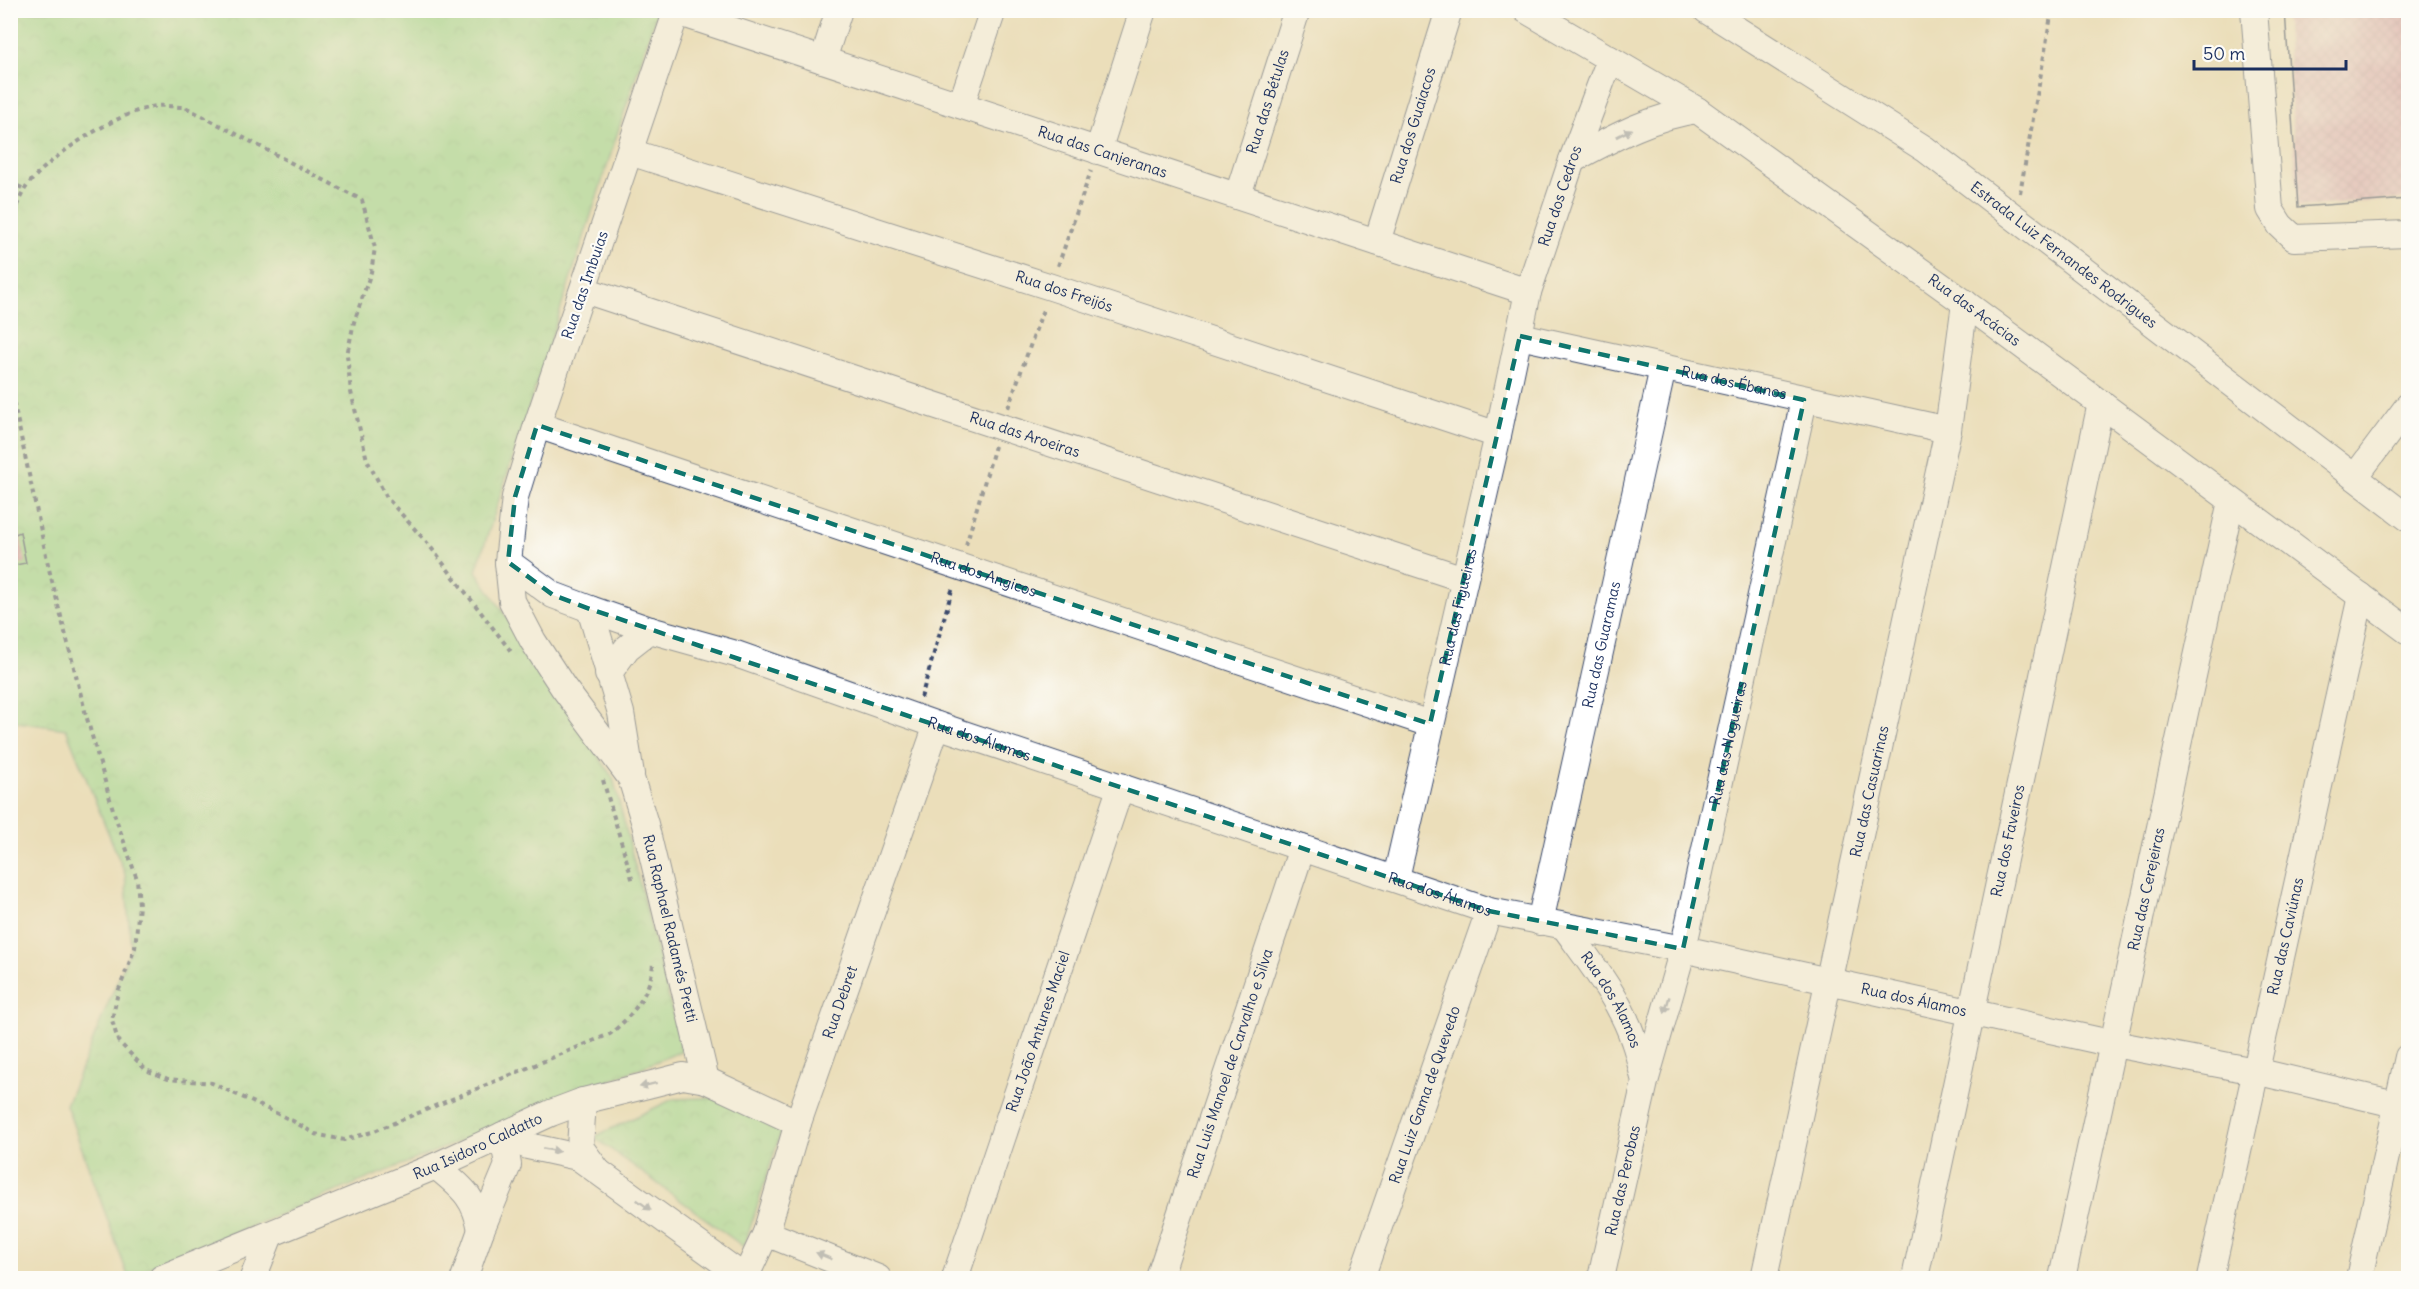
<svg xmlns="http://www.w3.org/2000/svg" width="2419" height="1289" font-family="Delius,sans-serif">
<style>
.park{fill:url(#park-crowns);stroke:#58867a;stroke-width:1.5}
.building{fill:url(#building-cross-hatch)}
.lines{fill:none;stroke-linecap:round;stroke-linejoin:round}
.minor-casing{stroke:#3a496c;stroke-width:28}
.path{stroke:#3a496c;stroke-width:4;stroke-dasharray:4.5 4.5;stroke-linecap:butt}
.minor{stroke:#fff;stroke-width:26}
.oneway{fill:#8d97ae}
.marked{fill:none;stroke:#0f766e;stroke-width:4.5;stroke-dasharray:12 8;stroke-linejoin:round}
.labels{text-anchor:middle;stroke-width:4.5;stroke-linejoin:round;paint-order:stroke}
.street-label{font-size:15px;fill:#1b2f5e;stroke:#fdfcf7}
</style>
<defs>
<pattern id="park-crowns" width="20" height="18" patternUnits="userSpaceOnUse" patternTransform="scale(1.5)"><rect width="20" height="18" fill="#96dc95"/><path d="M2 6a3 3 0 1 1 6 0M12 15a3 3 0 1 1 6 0" fill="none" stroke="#81bd83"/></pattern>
<pattern id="building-cross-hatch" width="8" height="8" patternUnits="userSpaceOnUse" patternTransform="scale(1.5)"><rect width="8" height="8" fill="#daa0ba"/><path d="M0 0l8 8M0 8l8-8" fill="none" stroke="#b0839a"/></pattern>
</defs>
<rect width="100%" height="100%" fill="#fdfcf7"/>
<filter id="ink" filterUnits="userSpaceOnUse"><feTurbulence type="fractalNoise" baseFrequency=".0167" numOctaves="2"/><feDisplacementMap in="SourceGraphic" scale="12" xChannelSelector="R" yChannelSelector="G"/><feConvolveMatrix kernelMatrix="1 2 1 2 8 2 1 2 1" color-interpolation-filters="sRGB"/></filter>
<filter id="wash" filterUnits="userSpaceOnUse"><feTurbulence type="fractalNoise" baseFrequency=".008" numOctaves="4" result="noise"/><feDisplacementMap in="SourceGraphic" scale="24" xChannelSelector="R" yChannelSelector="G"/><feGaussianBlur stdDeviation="1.35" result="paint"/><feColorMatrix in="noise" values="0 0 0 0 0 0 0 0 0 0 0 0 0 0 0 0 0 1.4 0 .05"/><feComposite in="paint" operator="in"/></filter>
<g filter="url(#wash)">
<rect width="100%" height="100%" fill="#ebdeba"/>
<g class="park">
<path d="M 10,11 L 657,11 L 476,571 L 613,778 L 682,1051 L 128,1276 L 66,1105 L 131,948 L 125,874 L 66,729 L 11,721 Z"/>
<path d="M 729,1097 L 782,1129 L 744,1247 L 594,1137 L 673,1099 Z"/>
</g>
<g id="blocks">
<g class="building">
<path d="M 2285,10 L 2408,10 L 2408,199 L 2298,207 Z"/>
<path d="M 20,532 L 26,563 L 10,566 L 10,536 Z"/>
</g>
</g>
</g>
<g filter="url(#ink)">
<use href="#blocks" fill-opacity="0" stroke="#3a496c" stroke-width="1.5"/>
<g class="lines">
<defs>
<g id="minor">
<path id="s1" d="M 677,10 L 537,425 L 515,497 L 508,562 L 512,601 L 533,641 L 563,687 L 631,778 L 645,824 L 706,1080"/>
<path id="s2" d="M 1526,10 L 1697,110 L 1965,303 L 2408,631"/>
<path id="s3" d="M 1706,10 L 1925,149 L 2408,518"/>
<path d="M 2254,10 L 2270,209 L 2280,225 L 2294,238 L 2408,234"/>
<path id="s4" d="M 677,12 L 1528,292"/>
<path d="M 823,60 L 839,10"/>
<path d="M 961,105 L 993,10"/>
<path d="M 1098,151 L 1143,10"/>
<path id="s5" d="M 630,152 L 1051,287 L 1498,435"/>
<path d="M 1572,160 C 1613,138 1650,117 1697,110"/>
<path id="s6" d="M 1238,195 L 1297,10"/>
<path id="s7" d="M 1377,242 L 1449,10"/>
<path id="s8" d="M 584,290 L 1464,579"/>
<path id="s9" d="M 1520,336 L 1948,430"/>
<path id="s10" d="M 537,425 L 1430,724"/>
<path d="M 2355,477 L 2408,406"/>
<path id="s11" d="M 508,562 L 553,595 L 590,609 L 650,630 L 736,654 L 937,725 L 1489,911 L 1683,949 L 2114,1044 L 2255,1071 L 2408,1107"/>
<path d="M 590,609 L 621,713 L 631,774"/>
<path d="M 608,674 L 627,648 L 650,630"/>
<path id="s12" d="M 1396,878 L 1498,435 L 1528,292 L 1572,160 L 1610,59"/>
<path id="s13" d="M 1540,922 L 1663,368"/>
<path id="s14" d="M 1564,926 C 1590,962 1620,999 1634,1041 C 1639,1054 1641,1068 1645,1081"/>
<path d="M 583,1101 L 580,1147 L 597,1170"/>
<path d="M 503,1135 L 528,1146 L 578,1157 L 745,1278"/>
<path d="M 436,1166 C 461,1187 475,1196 481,1230"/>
<path d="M 766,1233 L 878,1278"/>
<path id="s15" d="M 162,1278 L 436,1166 L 551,1113 L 583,1101 L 648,1085 L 683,1076 L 706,1080 L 798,1123"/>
<path d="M 253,1278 L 270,1235"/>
<path d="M 464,1278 L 481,1230 L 508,1165 L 503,1135"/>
<path id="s16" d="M 745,1278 L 766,1233 L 798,1123 L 937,725"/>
<path id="s17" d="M 955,1278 L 1121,786"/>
<path id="s18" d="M 1159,1278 L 1302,848"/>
<path id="s19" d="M 1361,1278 L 1489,911"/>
<path id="s20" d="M 1601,1278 L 1645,1082 L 1683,949 L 1804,400"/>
<path id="s21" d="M 1764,1278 L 1948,430 L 1965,303"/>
<path id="s22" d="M 1915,1278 L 2101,403"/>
<path id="s23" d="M 2062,1278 L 2231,501"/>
<path id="s24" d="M 2210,1278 L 2361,596"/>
<path d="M 2359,1278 L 2408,1057"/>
</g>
</defs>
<use href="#minor" class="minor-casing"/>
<g class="path">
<path d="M 10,182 L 24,189"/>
<path d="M 2020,193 L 2052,10"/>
<path d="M 10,223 C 15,212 19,198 25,189 C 46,157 119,111 157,106 C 166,105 176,107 185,107 L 362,200 L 375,248 L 371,272 L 354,322 L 347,355 L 351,392 L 367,460 L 387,498 L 429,545 L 513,654"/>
<path d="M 1058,266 L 1091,171"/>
<path d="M 10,385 L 49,569 L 86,715 L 114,813 L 137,879 L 139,905 L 135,948 L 118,992 L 112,1020 L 118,1041 L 146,1070 L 168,1079 L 212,1083 L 293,1121 L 315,1134 L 344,1140 L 372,1132 L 610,1034 C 632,1016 652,992 653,962"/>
<path d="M 1008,408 L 1044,307"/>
<path d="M 966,545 L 995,446"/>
<path d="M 921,698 L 953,587"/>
<path d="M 603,780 L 633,882"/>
</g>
<use href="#minor" class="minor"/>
</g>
<defs><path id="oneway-solid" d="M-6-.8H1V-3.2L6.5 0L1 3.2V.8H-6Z" transform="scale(1.5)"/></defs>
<g class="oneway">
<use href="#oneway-solid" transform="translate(1624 133) rotate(-27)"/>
<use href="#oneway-solid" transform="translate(1667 1005) rotate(106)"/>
<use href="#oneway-solid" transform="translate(648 1085) rotate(166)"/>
<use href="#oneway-solid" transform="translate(551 1150) rotate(11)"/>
<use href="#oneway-solid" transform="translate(644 1205) rotate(36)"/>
<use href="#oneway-solid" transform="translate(824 1256) rotate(-158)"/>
</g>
</g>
<path d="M0 0H2419V1289H0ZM 1520,336 L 1804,400 L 1683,949 L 1489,911 L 590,609 L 553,595 L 508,562 L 515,497 L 537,425 L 1430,724 Z" fill="#ebdeba" fill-opacity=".55" fill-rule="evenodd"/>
<path class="marked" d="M 1520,336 L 1804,400 L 1683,949 L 1489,911 L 590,609 L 553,595 L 508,562 L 515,497 L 537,425 L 1430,724 Z"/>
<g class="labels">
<g class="street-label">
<text dy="5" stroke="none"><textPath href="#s6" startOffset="98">Rua das Bétulas</textPath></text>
<text dy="5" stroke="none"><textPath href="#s7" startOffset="122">Rua dos Guaiacos</textPath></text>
<text dy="5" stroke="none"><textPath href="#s4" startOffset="448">Rua das Canjeranas</textPath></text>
<text dy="5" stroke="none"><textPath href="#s12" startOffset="702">Rua dos Cedros</textPath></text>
<text dy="5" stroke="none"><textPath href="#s3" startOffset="434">Estrada Luiz Fernandes Rodrigues</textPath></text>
<text transform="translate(585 285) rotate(-71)" y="5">Rua das Imbuias</text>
<text dy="5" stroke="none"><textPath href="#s5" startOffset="456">Rua dos Freijós</textPath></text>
<text dy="5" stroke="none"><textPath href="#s2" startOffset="540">Rua das Acácias</textPath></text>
<text dy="5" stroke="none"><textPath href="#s9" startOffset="219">Rua dos Ébanos</textPath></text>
<text dy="5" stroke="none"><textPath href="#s8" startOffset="464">Rua das Aroeiras</textPath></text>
<text dy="5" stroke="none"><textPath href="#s10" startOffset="471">Rua dos Angicos</textPath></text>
<text dy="5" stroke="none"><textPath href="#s12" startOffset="278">Rua das Figueiras</textPath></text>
<text dy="5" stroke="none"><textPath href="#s13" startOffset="284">Rua das Guaramas</textPath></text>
<text dy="5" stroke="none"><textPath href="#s11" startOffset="506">Rua dos Álamos</textPath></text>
<text dy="5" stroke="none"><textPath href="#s20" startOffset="550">Rua das Nogueiras</textPath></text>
<text dy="5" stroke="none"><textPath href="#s21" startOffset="498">Rua das Casuarinas</textPath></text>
<text dy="5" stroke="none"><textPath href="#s22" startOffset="447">Rua dos Faveiros</textPath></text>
<text dy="5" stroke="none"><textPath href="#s23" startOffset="398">Rua das Cerejeiras</textPath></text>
<text dy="5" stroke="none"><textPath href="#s11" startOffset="992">Rua dos Álamos</textPath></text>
<text dy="5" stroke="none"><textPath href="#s1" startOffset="987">Rua Raphael Radamés Pretti</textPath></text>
<text dy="5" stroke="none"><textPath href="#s24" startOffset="350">Rua das Caviúnas</textPath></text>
<text dy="5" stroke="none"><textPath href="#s11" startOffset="1478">Rua dos Álamos</textPath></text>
<text dy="5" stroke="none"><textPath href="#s16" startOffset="292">Rua Debret</textPath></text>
<text dy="5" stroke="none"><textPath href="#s14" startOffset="88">Rua dos Alamos</textPath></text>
<text dy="5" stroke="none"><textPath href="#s17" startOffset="260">Rua João Antunes Maciel</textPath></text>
<text dy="5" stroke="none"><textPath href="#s18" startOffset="226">Rua Luis Manoel de Carvalho e Silva</textPath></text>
<text dy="5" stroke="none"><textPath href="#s19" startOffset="194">Rua Luiz Gama de Quevedo</textPath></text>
<text dy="5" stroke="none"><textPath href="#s15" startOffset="342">Rua Isidoro Caldatto</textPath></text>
<text dy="5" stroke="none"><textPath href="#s20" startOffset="100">Rua das Perobas</textPath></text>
</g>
</g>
<rect width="2419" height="1289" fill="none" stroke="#fdfcf7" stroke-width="36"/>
<path d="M2194 60v9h152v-9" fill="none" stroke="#1b2f5e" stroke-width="3"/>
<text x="2203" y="60" font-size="18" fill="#1b2f5e" stroke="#fdfcf7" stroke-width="4.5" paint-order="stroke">50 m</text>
</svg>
